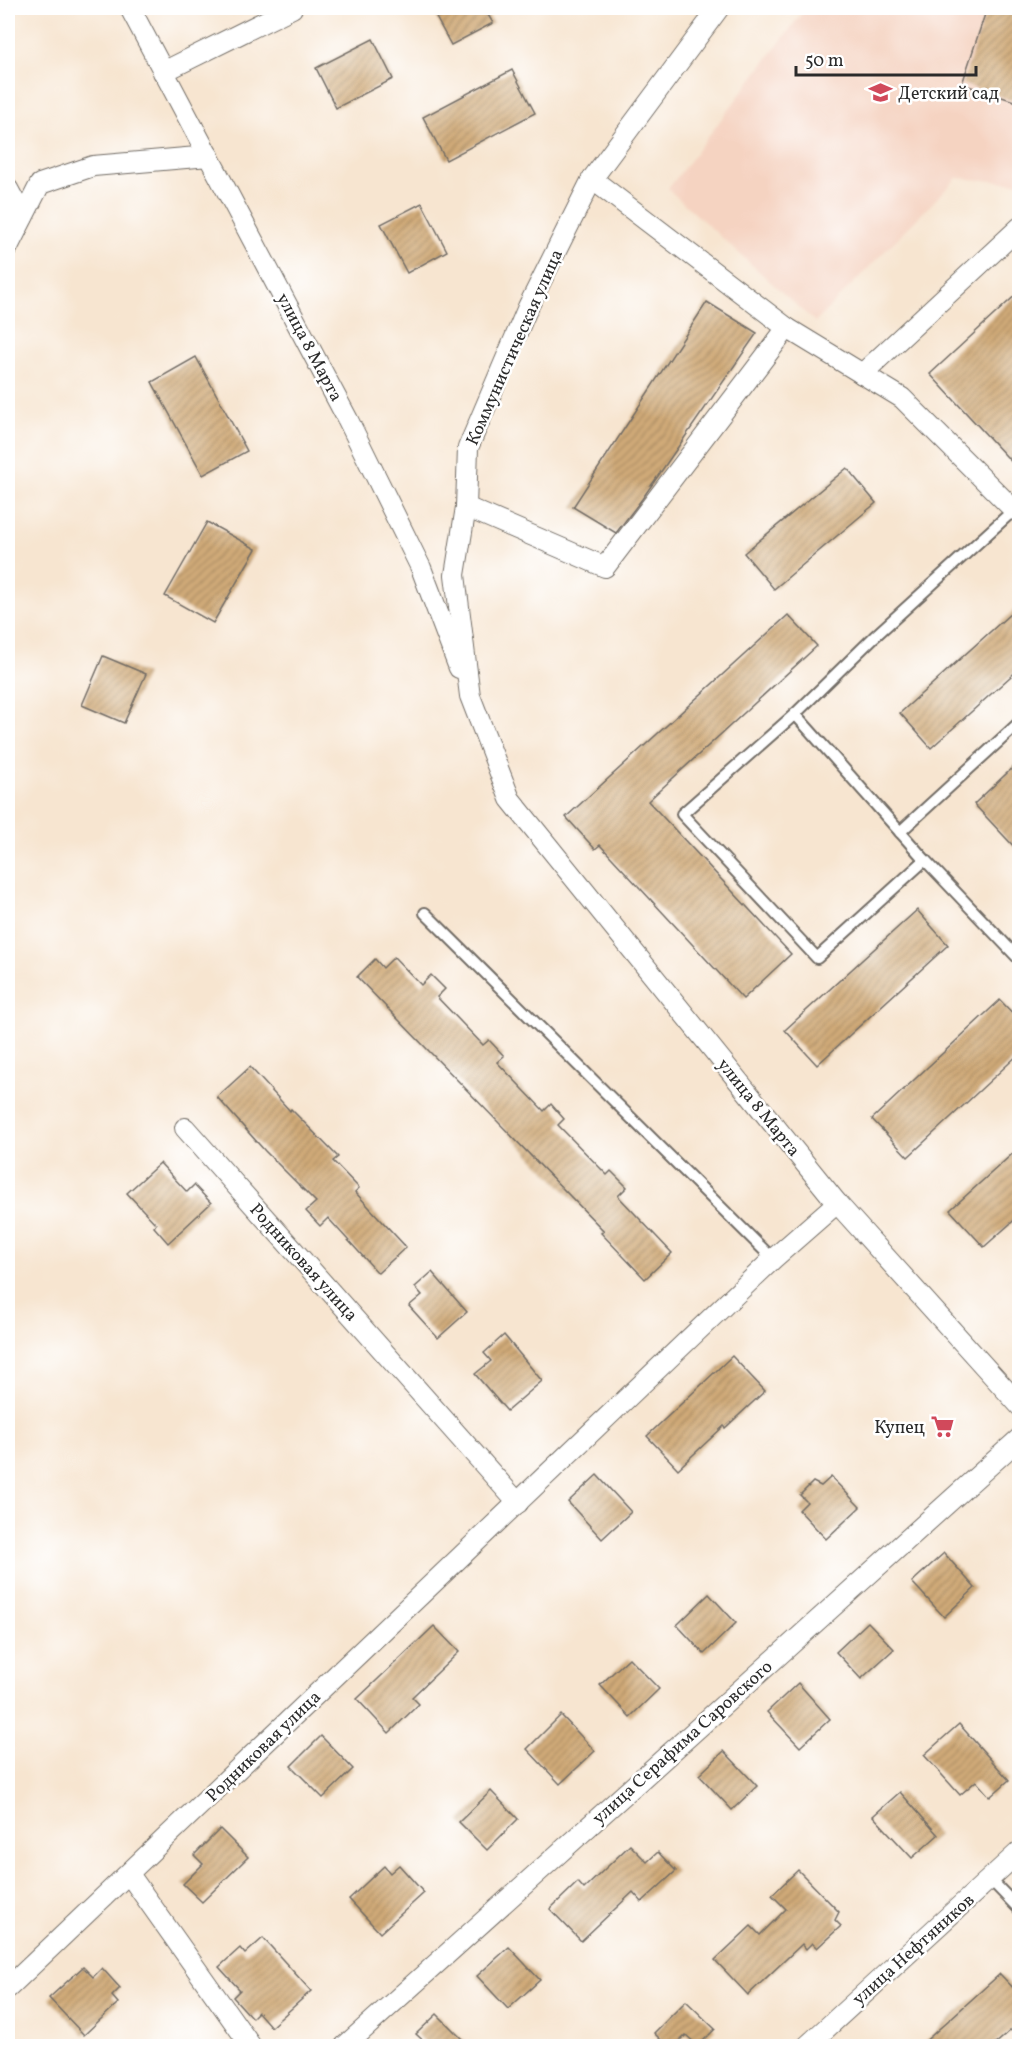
<svg xmlns="http://www.w3.org/2000/svg" width="1027" height="2054" font-family="Vollkorn,serif">
<style>
.built{fill:#f5d3c1}
.building{fill:url(#building-hatch)}
.lines{fill:none;stroke-linecap:round;stroke-linejoin:round}
.lane-casing{stroke:#726c65;stroke-width:14}
.street-casing{stroke:#726c65;stroke-width:22}
.lane{stroke:#fff;stroke-width:10}
.street{stroke:#fff;stroke-width:20}
.labels{text-anchor:middle;stroke-width:5;stroke-linejoin:round;paint-order:stroke}
.poi-label{font-size:18px;fill:#2b2b2b;stroke:#fff;text-anchor:start}
.street-label{font-size:18px;fill:#2b2b2b;stroke:#fff}
</style>
<defs>
<pattern id="building-hatch" width="6" height="6" patternUnits="userSpaceOnUse" patternTransform="scale(1.5)"><rect width="6" height="6" fill="#d0aa78"/><path d="M-1 1l2-2M0 6l6-6M5 7l2-2" fill="none" stroke="#a98b63"/></pattern>
</defs>
<rect width="100%" height="100%" fill="#fff"/>
<filter id="ink" filterUnits="userSpaceOnUse"><feTurbulence type="fractalNoise" baseFrequency=".0167" numOctaves="2"/><feDisplacementMap in="SourceGraphic" scale="12" xChannelSelector="R" yChannelSelector="G"/><feConvolveMatrix kernelMatrix="1 2 1 2 8 2 1 2 1" color-interpolation-filters="sRGB"/></filter>
<filter id="wash" filterUnits="userSpaceOnUse"><feTurbulence type="fractalNoise" baseFrequency=".008" numOctaves="4" result="noise"/><feDisplacementMap in="SourceGraphic" scale="24" xChannelSelector="R" yChannelSelector="G"/><feGaussianBlur stdDeviation="1.35" result="paint"/><feColorMatrix in="noise" values="0 0 0 0 0 0 0 0 0 0 0 0 0 0 0 0 0 1.4 0 .05"/><feComposite in="paint" operator="in"/></filter>
<g filter="url(#wash)">
<rect width="100%" height="100%" fill="#f7e5d0"/>
<path class="built" d="M 806,8 L 1019,8 L 1019,183 L 957,178 L 815,322 L 668,189 Z"/>
<g id="blocks">
<g class="building">
<path d="M 431,8 L 484,8 L 493,23 L 451,45 Z"/>
<path d="M 987,8 L 1020,8 L 1020,103 L 962,84 Z"/>
<path d="M 373,39 L 393,79 L 336,108 L 316,68 Z"/>
<path d="M 512,70 L 535,113 L 446,160 L 423,117 Z"/>
<path d="M 422,203 L 447,251 L 407,273 L 381,224 Z"/>
<path d="M 1020,291 L 1020,471 L 930,374 Z"/>
<path d="M 707,302 L 757,333 L 642,499 L 616,533 L 573,507 Z"/>
<path d="M 196,357 L 247,451 L 203,475 L 152,382 Z"/>
<path d="M 847,468 L 876,503 L 774,589 L 744,553 Z"/>
<path d="M 207,522 L 256,549 L 213,623 L 165,596 Z"/>
<path d="M 1020,605 L 1020,668 L 931,748 L 900,713 Z"/>
<path d="M 788,615 L 817,646 L 648,801 L 791,954 L 743,999 L 600,845 L 595,849 L 566,817 Z"/>
<path d="M 103,656 L 146,674 L 124,723 L 82,705 Z"/>
<path d="M 1020,761 L 1020,853 L 974,804 Z"/>
<path d="M 917,910 L 948,945 L 817,1065 L 785,1030 Z"/>
<path d="M 394,957 L 421,985 L 431,975 L 445,989 L 437,997 L 483,1045 L 489,1040 L 504,1056 L 497,1062 L 544,1111 L 551,1104 L 564,1119 L 558,1125 L 607,1175 L 611,1171 L 627,1187 L 618,1196 L 672,1253 L 645,1279 L 601,1233 L 604,1231 L 357,977 L 375,959 L 383,968 Z"/>
<path d="M 1000,1000 L 1020,1021 L 1020,1053 L 908,1157 L 872,1119 Z"/>
<path d="M 250,1067 L 290,1111 L 291,1109 L 338,1157 L 333,1161 L 359,1188 L 355,1192 L 406,1247 L 378,1273 L 328,1218 L 320,1226 L 306,1211 L 316,1202 L 265,1151 L 217,1097 Z"/>
<path d="M 1020,1147 L 1020,1215 L 984,1247 L 950,1210 Z"/>
<path d="M 160,1163 L 187,1192 L 194,1185 L 211,1203 L 168,1243 L 154,1227 L 156,1224 L 127,1193 Z"/>
<path d="M 432,1272 L 467,1312 L 438,1338 L 409,1306 L 422,1295 L 415,1287 Z"/>
<path d="M 504,1335 L 542,1381 L 507,1411 L 475,1374 L 491,1361 L 484,1353 Z"/>
<path d="M 732,1356 L 765,1391 L 725,1428 L 724,1426 L 678,1469 L 647,1436 Z"/>
<path d="M 597,1475 L 631,1512 L 602,1539 L 568,1502 Z"/>
<path d="M 831,1477 L 860,1507 L 826,1539 L 799,1510 L 807,1502 L 800,1495 L 813,1482 L 821,1486 Z"/>
<path d="M 944,1553 L 975,1588 L 944,1617 L 912,1582 Z"/>
<path d="M 709,1594 L 736,1623 L 704,1654 L 677,1625 Z"/>
<path d="M 868,1622 L 894,1649 L 861,1679 L 836,1652 Z"/>
<path d="M 434,1626 L 459,1652 L 412,1697 L 419,1704 L 389,1733 L 357,1699 Z"/>
<path d="M 629,1658 L 659,1689 L 630,1717 L 600,1685 Z"/>
<path d="M 798,1683 L 830,1719 L 800,1747 L 767,1712 Z"/>
<path d="M 561,1715 L 595,1751 L 560,1784 L 527,1749 Z"/>
<path d="M 959,1724 L 1009,1780 L 990,1797 L 976,1781 L 960,1795 L 924,1755 Z"/>
<path d="M 321,1736 L 353,1769 L 323,1798 L 291,1766 Z"/>
<path d="M 724,1751 L 757,1786 L 732,1810 L 699,1775 Z"/>
<path d="M 491,1791 L 518,1819 L 487,1850 L 459,1822 Z"/>
<path d="M 900,1792 L 938,1835 L 912,1858 L 873,1816 Z"/>
<path d="M 220,1829 L 248,1857 L 202,1902 L 183,1884 L 203,1864 L 194,1855 Z"/>
<path d="M 630,1845 L 647,1862 L 658,1852 L 676,1871 L 642,1902 L 633,1892 L 581,1941 L 550,1909 L 578,1882 L 584,1889 Z"/>
<path d="M 399,1865 L 424,1893 L 380,1933 L 349,1899 L 384,1866 L 390,1873 Z"/>
<path d="M 798,1870 L 839,1912 L 835,1920 L 841,1926 L 817,1948 L 812,1943 L 806,1949 L 802,1944 L 748,1995 L 715,1960 L 751,1926 L 760,1935 L 786,1909 L 772,1895 Z"/>
<path d="M 263,1938 L 311,1991 L 271,2027 L 258,2012 L 252,2018 L 233,1997 L 240,1990 L 219,1967 L 240,1948 L 245,1954 Z"/>
<path d="M 509,1947 L 540,1980 L 508,2009 L 477,1976 Z"/>
<path d="M 83,1967 L 93,1977 L 102,1968 L 120,1988 L 112,1996 L 118,2003 L 84,2035 L 49,1998 Z"/>
<path d="M 1000,1974 L 1020,1995 L 1020,2022 L 993,2046 L 920,2046 Z"/>
<path d="M 686,2001 L 715,2029 L 698,2046 L 686,2035 L 675,2046 L 667,2046 L 654,2033 Z"/>
<path d="M 437,2014 L 469,2046 L 429,2046 L 416,2034 Z"/>
</g>
</g>
</g>
<g filter="url(#ink)">
<use href="#blocks" fill-opacity="0" stroke="#726c65" stroke-width="1.5"/>
<g class="lines">
<defs>
<g id="lane">
<path d="M 795,714 L 925,860 L 1020,960"/>
<path d="M 900,832 L 1020,722"/>
<path d="M 925,860 L 817,958 L 682,814 L 795,714 L 874,637 L 1017,507"/>
<path d="M 425,913 L 773,1259"/>
<path d="M 990,1879 L 1020,1910"/>
</g>
<g id="street">
<path d="M 130,8 L 348,420 L 421,568 L 459,668"/>
<path d="M 719,8 L 592,179 L 528,307 L 468,448 L 466,507 L 455,575 L 470,696 L 510,799 L 837,1203 L 1020,1406"/>
<path d="M 163,72 L 292,8"/>
<path d="M 8,189 L 23,217"/>
<path d="M 8,247 L 40,184 L 93,166 L 209,156"/>
<path d="M 787,328 L 902,398 L 1014,510"/>
<path d="M 862,374 L 1020,227"/>
<path d="M 466,507 L 605,567 L 787,328 L 592,179"/>
<path d="M 185,1128 L 518,1503"/>
<path d="M 129,1874 L 251,2046"/>
<path d="M 8,1988 L 773,1259 L 837,1203"/>
<path d="M 345,2046 L 1020,1438"/>
<path d="M 807,2046 L 1020,1851"/>
</g>
</defs>
<use href="#lane" class="lane-casing"/>
<use href="#street" class="street-casing"/>
<use href="#lane" class="lane"/>
<use href="#street" class="street"/>
</g>
</g>
<defs>
<symbol id="school-bare" viewBox="-9 -9 18 18"><path d="M0-5L7-2L0 1L-7-2ZM-4 1L0 2.5L4 1V4Q0 6-4 4Z" fill="#d1495b" stroke="#fff" stroke-width="2.5" paint-order="stroke"/></symbol>
<symbol id="supermarket-bare" viewBox="-9 -9 18 18"><path d="M-6-5.5h2.5l.6 2H6L4.5 2H-2.5L-4.4-4H-6ZM-1.5 3.2a1.3 1.3 0 1 0 .1 0ZM3 3.2a1.3 1.3 0 1 0 .1 0Z" fill="#d1495b" stroke="#fff" stroke-width="2.5" paint-order="stroke"/></symbol>
</defs>
<g fill-rule="evenodd">
<use href="#school-bare" x="864" y="76" width="33" height="33"/>
<use href="#supermarket-bare" x="926" y="1410" width="33" height="33"/>
</g>
<g class="labels">
<g class="poi-label">
<text x="898" y="99">Детский сад</text>
<text x="925" y="1433" text-anchor="end">Купец</text>
</g>
<g class="street-label">
<text transform="translate(310 347) rotate(62)" y="6">улица 8 Марта</text>
<text transform="translate(514 347) rotate(-66)" y="6">Коммунистическая улица</text>
<text transform="translate(759 1107) rotate(51)" y="6">улица 8 Марта</text>
<text transform="translate(304 1262) rotate(48)" y="6">Родниковая улица</text>
<text transform="translate(682 1742) rotate(-42)" y="6">улица Серафима Саровского</text>
<text transform="translate(263 1746) rotate(-44)" y="6">Родниковая улица</text>
<text transform="translate(913 1949) rotate(-42)" y="6">улица Нефтяников</text>
</g>
</g>
<rect width="1027" height="2054" fill="none" stroke="#fff" stroke-width="30"/>
<path d="M796 66v9h180v-9" fill="none" stroke="#2b2b2b" stroke-width="3"/>
<text x="805" y="66" font-size="18" fill="#2b2b2b" stroke="#ffffff" stroke-width="4.5" paint-order="stroke">50 m</text>
</svg>
